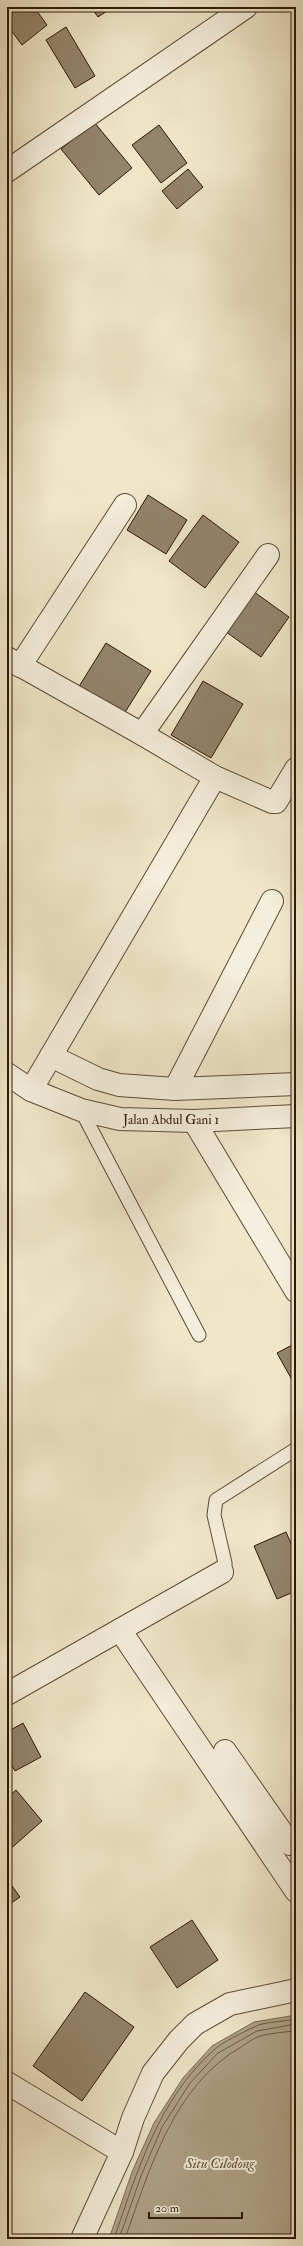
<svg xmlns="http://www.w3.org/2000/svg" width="303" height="2246" font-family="'IM FELL Double Pica',serif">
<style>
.water{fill:#aea187;stroke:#7b6a53}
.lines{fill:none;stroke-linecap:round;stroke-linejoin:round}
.shore{stroke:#6e5c46;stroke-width:1}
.building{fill:#93846c;stroke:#2e1806}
.lane-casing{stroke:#5e4c37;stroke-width:15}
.street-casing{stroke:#5e4c37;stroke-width:24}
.lane{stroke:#f5efdd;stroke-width:13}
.street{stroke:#f5efdd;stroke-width:22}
.labels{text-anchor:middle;stroke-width:4;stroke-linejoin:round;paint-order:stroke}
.street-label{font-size:13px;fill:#2e1806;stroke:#f5efdd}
.water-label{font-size:14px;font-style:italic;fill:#614f3a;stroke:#f5efdd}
</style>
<rect width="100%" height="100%" fill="#f0e7ca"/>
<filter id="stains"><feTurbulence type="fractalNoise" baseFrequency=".005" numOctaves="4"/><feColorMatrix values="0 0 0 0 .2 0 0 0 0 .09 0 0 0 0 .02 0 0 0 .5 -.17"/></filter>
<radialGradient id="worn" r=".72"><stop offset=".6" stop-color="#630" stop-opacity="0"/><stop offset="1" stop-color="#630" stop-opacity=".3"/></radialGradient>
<path class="water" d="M 296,2015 L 296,2239 L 109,2239 L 132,2172 L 154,2123 L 183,2078 L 212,2046 L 254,2022 Z"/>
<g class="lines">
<g class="shore">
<path d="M 114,2239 C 137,2172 159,2098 214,2050 C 224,2041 242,2033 254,2027 C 266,2021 283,2022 296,2019"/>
<path d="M 119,2239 L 141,2176 L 162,2127 L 190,2083 L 218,2053 L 257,2031 L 296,2024"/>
<path d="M 125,2239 C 149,2170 174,2085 241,2047 C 247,2043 254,2038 260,2036 C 272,2033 284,2032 296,2031"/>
</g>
</g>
<g class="building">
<path d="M 7,7 L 34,7 L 47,25 L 22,45 L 7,25 Z"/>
<path d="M 91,7 L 113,7 L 98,17 Z"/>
<path d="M 66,27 L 95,76 L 75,88 L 46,40 Z"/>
<path d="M 94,122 L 132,168 L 99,195 L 61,149 Z"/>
<path d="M 159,125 L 187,163 L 161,183 L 132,145 Z"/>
<path d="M 188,169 L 203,187 L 177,209 L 162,191 Z"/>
<path d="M 148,495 L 187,520 L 166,554 L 127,530 Z"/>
<path d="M 203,515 L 239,542 L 205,588 L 169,561 Z"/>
<path d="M 250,589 L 289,617 L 261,657 L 222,629 Z"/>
<path d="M 106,643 L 151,671 L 122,717 L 78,688 Z"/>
<path d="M 203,681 L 243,704 L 211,758 L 171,735 Z"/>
<path d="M 296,1343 L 296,1387 L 277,1353 Z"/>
<path d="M 286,1532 L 296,1555 L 296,1591 L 277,1599 L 254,1546 Z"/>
<path d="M 23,1723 L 41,1757 L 15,1771 L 7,1757 L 7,1732 Z"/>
<path d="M 16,1790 L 42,1821 L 7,1852 L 7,1798 Z"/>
<path d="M 7,1879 L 20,1897 L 7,1906 Z"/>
<path d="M 192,1920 L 218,1960 L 177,1988 L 150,1947 Z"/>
<path d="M 85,1992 L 134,2027 L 82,2101 L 33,2066 Z"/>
</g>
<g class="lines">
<defs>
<g id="lane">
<path d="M 81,1110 L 199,1335"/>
<path d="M 222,1572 L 225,1568 L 225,1563 L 214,1515 L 216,1500 L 296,1449"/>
</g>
<g id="street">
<path d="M 7,171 L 246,7"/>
<path d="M 7,658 L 142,734 L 215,777 L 272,802 L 276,802 L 296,769"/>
<path d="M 20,666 L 125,505"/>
<path d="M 142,734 L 268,555"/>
<path d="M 51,1056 L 98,1079 L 119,1085 L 175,1089 L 296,1084"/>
<path d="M 7,1074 L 31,1090 L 81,1110 L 120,1119 L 194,1121 L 296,1116"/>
<path d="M 175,1089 L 272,901"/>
<path d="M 31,1090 L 215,777"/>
<path d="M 194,1121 L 296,1291"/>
<path d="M 120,1630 L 296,1891"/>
<path d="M 7,1694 L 222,1572"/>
<path d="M 225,1751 L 290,1844 L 296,1843"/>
<path d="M 7,2083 L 122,2152"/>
<path d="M 82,2239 L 122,2152 L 133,2118 L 153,2073 L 179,2040 L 195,2024 L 230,2004 L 296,1990"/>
</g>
</defs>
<use href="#lane" class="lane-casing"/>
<use href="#street" class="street-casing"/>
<use href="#lane" class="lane"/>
<use href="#street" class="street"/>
</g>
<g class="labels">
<g class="street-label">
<text x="171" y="1124">Jalan Abdul Gani 1</text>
</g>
<g class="water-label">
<text x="220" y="2168">Situ Cilodong</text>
</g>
</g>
<rect width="303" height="2246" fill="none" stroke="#f0e7ca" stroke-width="24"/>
<rect x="8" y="8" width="287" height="2230" fill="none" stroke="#2e1806" stroke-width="2"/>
<rect x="12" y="12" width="279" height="2222" fill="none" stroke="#2e1806"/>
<path d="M149 2212v6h93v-6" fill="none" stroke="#2e1806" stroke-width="2"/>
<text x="155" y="2212" font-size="12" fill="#2e1806" stroke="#f5efdd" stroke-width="3" paint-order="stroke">20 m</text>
<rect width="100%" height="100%" filter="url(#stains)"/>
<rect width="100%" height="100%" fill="url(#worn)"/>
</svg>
